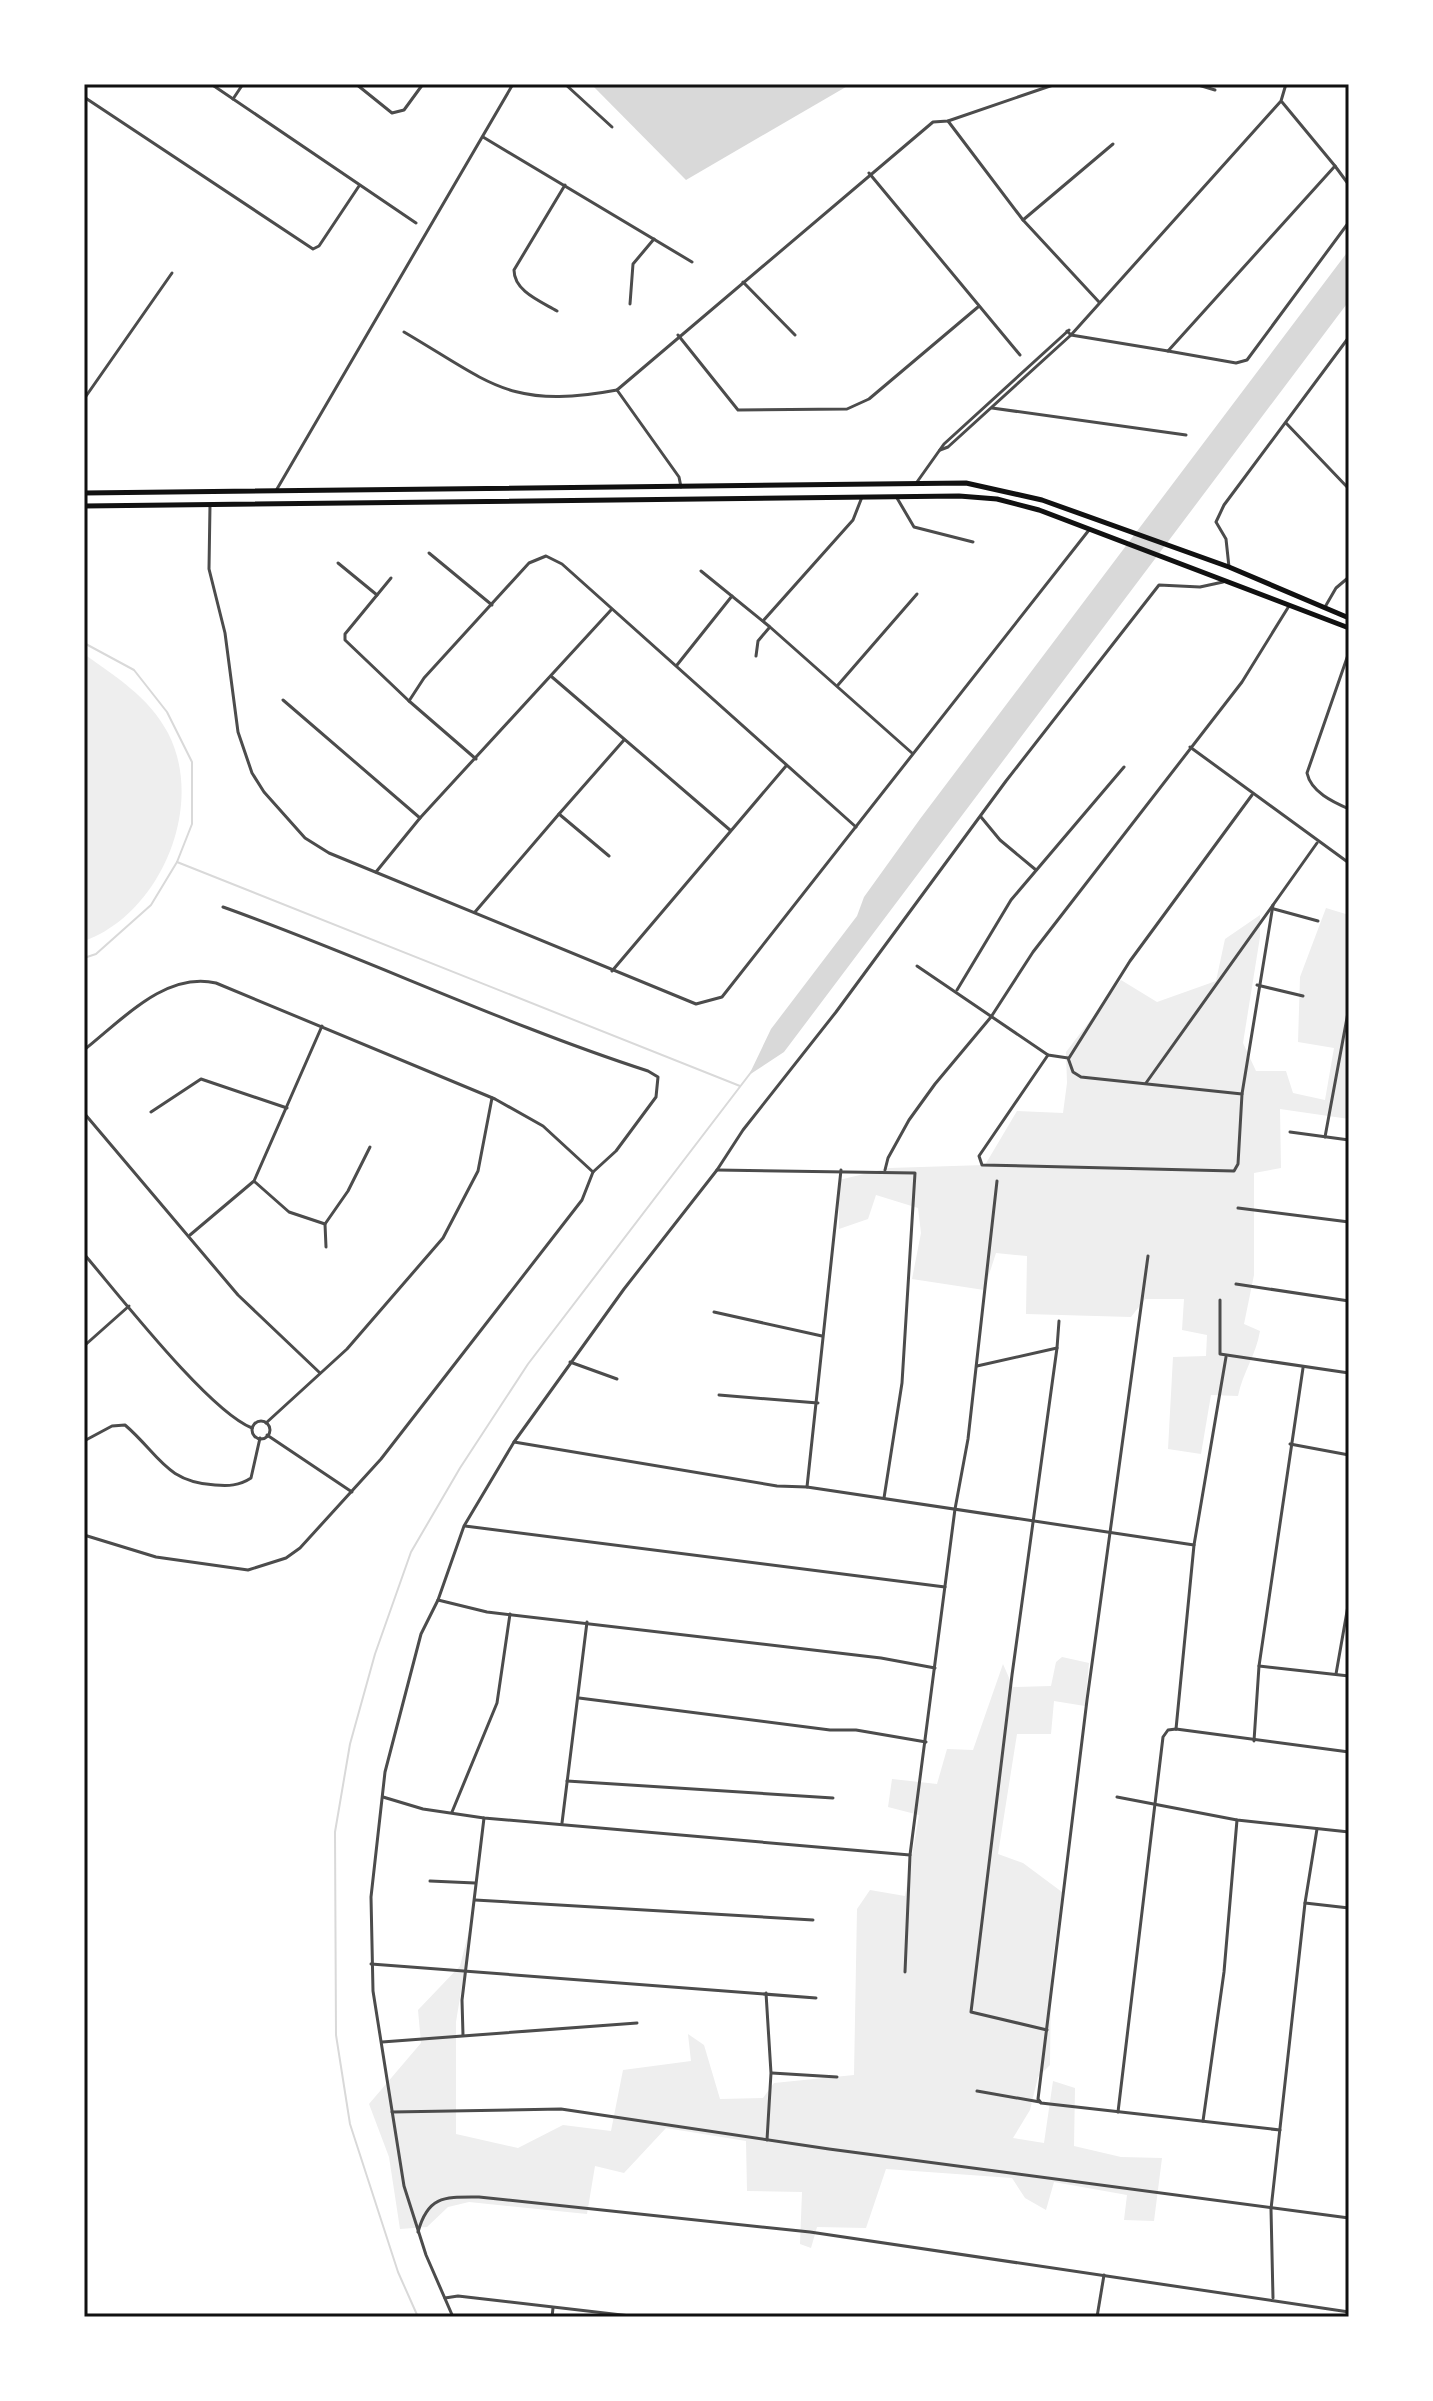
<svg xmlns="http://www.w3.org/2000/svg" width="1433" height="2401" font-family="'Work Sans',sans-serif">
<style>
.green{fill:#eee}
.water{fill:#d9d9d9}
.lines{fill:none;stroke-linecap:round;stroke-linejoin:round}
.stream{stroke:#d9d9d9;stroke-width:2}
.minor{stroke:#4c4c4c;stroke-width:3}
.secondary{stroke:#111;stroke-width:5}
.neatline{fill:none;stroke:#111;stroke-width:3}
</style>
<rect width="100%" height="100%" fill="#fff"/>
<g class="green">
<path d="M 84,654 C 116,677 149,697 168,733 C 206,806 160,914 84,941 Z"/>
<path d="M 1326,908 L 1349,915 L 1349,1119 L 1280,1109 L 1281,1168 L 1254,1173 L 1254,1275 L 1244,1324 L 1260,1331 C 1256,1355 1243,1372 1238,1396 L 1211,1395 L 1201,1454 L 1168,1449 L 1173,1357 L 1206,1356 L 1207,1335 L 1182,1330 L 1184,1299 L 1145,1299 L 1131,1317 L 1026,1314 L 1027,1256 L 996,1253 L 984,1290 L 912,1279 L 921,1233 L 918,1208 L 876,1195 L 868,1219 L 839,1229 L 839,1180 L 889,1168 L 985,1165 L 1017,1111 L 1063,1113 L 1067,1083 L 1066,1052 L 1121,980 L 1157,1002 L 1216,981 L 1225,939 L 1260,915 L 1260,937 L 1243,1043 L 1256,1071 L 1286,1071 L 1293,1093 L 1325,1100 L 1334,1048 L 1298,1042 L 1300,977 Z"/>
<path d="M 1062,1657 L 1089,1663 L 1085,1706 L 1054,1701 L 1051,1734 L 1017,1734 L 998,1854 L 1023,1863 L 1062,1892 L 1051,1972 L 1050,2065 L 1038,2077 L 1030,2110 L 1013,2138 L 1044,2143 L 1053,2081 L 1075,2088 L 1074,2146 L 1121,2157 L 1162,2158 L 1154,2221 L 1124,2220 L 1127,2195 L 1054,2182 L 1046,2210 L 1025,2198 L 1012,2178 L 886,2169 L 866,2228 L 817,2227 L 811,2248 L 800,2244 L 802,2192 L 747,2191 L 746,2141 L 666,2128 L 624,2173 L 595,2166 L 587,2214 L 469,2202 L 448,2207 L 427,2227 L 400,2229 L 389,2157 L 369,2104 L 421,2043 L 418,2010 L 460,1966 L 474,1911 L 456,2022 L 456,2134 L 518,2148 L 563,2125 L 611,2131 L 623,2070 L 691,2061 L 688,2034 L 704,2045 L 720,2099 L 763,2098 L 774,2083 L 854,2075 L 857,1909 L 870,1890 L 905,1896 L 919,1815 L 888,1807 L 892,1779 L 937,1784 L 947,1749 L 973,1750 L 1003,1664 L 1013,1687 L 1051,1686 L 1056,1662 Z"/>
</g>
<g class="water">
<path d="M 591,84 L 851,84 L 686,180 Z"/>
<path d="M 1349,250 L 1349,301 L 784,1052 L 749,1075 L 771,1029 L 857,916 L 864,897 L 920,819 Z"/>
</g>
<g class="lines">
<g class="stream">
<path d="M 84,643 L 134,670 L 167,712 L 192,762 L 192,824 L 177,862 L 151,905 L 96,954 L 84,958"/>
<path d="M 177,862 L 740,1086"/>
<path d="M 418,2317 L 398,2272 L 350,2124 L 336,2035 L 335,1832 L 350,1744 L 375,1654 L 411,1552 L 460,1468 L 528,1364 L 752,1071"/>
</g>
<g class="minor">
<path d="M 211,84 L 416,223"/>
<path d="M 356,84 L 392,113 L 404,110 L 423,84"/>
<path d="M 565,84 L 612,127"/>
<path d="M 1195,84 L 1215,90"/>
<path d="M 84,97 L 313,249 L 319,246 L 359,186"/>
<path d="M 233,99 L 243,84"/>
<path d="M 948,121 L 1023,220 L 1099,302"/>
<path d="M 483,137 L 692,262"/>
<path d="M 1335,166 L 1349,185"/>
<path d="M 869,173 L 1020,355"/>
<path d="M 1023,220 L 1113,144"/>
<path d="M 743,282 L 795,335"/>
<path d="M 630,304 L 633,264 L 654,239"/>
<path d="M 557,311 C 540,301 514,291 514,270 L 565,185"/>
<path d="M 1067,331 L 1071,335 L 1168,351 L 1335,166 L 1282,102"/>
<path d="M 404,332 C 491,383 510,410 617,390 L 679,477 L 681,487"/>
<path d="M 678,335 L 738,410 L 847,409 L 869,399 L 978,307"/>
<path d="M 1168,351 L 1236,363 L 1247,360 L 1349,222"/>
<path d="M 617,390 L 933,122 L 948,121 L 1056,84"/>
<path d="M 84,399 L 172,273"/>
<path d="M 992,408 L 1186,435"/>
<path d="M 1286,423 L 1349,489"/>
<path d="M 940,450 L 948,447 L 1071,335 L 1281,101 L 1286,84"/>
<path d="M 917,482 L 944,444 L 1069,330"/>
<path d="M 277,489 L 513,84"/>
<path d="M 897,498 L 914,527 L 973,542"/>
<path d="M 210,505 L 209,569 L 225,633 L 238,732 L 252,773 L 264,792 L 305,838 L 329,853 L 696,1004 L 722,997 L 1089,530"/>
<path d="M 429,553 L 492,605"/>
<path d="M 338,563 L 377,595"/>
<path d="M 1229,567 L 1226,539 L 1216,522 L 1224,505 L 1349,337"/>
<path d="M 701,571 L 770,627 L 912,753"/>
<path d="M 391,578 L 345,634 L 345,640 L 409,701"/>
<path d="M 1325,607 L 1336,588 L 1349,577"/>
<path d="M 763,621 L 853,520 L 862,497"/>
<path d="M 1349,652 L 1307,773 C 1311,792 1333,802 1349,809"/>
<path d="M 756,656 L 758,641 L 769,628"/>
<path d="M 677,665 L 732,596"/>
<path d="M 552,677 L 730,830"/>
<path d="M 838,685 L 917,594"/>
<path d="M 283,700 L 420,818"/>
<path d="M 1190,747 L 1349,863"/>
<path d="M 476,759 L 409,701 L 424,678 L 529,563 L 546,556 L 562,564 L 856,827"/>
<path d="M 559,814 L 624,740"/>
<path d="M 981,817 L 1000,840 L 1036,870"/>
<path d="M 376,872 L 420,818 L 611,610"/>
<path d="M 1274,909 L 1318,921"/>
<path d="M 475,912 L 559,814 L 609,856"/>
<path d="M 917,966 L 1048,1055 L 1068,1058 L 1073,1072 L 1081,1077 L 1242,1094"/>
<path d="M 612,971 L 786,766"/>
<path d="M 1257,985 L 1303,996"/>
<path d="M 957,990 L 1011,900 L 1124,767"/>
<path d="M 84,1050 C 121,1021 165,971 216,983 L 495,1099 L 543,1126 L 593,1172"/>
<path d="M 1048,1055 L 979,1156 L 982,1165 L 1234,1171 L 1238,1164 L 1242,1094 L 1273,905 L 1317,843"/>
<path d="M 1069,1058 L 1130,961 L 1252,795"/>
<path d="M 1146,1083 L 1273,905"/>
<path d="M 151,1112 L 201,1079 L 287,1108"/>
<path d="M 84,1113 L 238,1295 L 320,1373"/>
<path d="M 1290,1132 L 1349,1140"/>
<path d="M 1325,1137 L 1349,1007"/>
<path d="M 717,1170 L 915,1173 L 902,1383 L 884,1498"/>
<path d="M 885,1170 L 888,1158 L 909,1120 L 935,1084 L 991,1017 L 1033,952 L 1242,682 L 1289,606"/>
<path d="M 255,1182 L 289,1212 L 325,1224"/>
<path d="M 1238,1208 L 1349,1222"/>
<path d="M 190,1235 L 254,1181 L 322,1026"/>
<path d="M 326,1247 L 325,1224 L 348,1191 L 370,1147"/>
<path d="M 84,1254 C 119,1295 209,1411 252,1428"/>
<path d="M 1148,1256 L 1087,1700 L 1038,2099 L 1041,2103 L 1280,2130"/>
<path d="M 1236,1284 L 1349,1301"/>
<path d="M 1220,1300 L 1220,1354 L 1349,1373"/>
<path d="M 714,1312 L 822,1336"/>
<path d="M 84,1346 L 129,1306"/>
<path d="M 570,1362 L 617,1379"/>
<path d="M 977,1366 L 1057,1348 L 1059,1321"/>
<path d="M 719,1395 L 818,1403"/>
<circle cx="261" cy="1430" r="9"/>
<path d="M 266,1423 L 347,1349 L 443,1238 L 478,1171 L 492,1098"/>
<path d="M 267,1435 L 352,1492"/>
<path d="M 84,1441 L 112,1426 L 125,1425 C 159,1454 165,1482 215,1485 C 228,1486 239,1486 251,1478 L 260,1438"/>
<path d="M 514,1442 L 777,1486 L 807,1487 L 1194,1545"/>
<path d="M 1290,1444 L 1349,1455"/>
<path d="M 807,1487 L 841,1170"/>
<path d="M 465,1526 L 945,1587"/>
<path d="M 84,1535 L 156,1557 L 248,1570 L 286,1558 L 300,1548 L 381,1459 L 582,1200 L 593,1172 L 616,1151 L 656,1097 L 658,1077 L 648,1071 C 503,1024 366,958 223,907"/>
<path d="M 438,1600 L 487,1612 L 881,1658 L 935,1668"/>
<path d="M 1259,1666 L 1349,1676"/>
<path d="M 1336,1674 L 1349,1600"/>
<path d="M 579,1698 L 830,1730 L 856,1730 L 926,1742"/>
<path d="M 1176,1729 L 1194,1545 L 1226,1357"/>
<path d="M 1176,1729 L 1349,1752"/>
<path d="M 1254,1741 L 1259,1666 L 1303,1368"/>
<path d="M 567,1781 L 833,1798"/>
<path d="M 383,1797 L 423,1809 L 484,1818 L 910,1855"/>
<path d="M 1117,1797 L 1237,1820 L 1349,1832"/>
<path d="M 452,1812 L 497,1703 L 510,1614"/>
<path d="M 562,1823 L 587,1622"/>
<path d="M 430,1881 L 475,1883"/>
<path d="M 475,1900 L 813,1920"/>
<path d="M 1305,1903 L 1349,1908"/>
<path d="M 371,1964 L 816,1998"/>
<path d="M 905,1972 L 910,1855 L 955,1509 L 968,1439 L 997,1181"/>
<path d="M 766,1993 L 771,2073 L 767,2140"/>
<path d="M 1047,2030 L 971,2012 L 1012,1675 L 1057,1348"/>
<path d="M 463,2035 L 462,2000 L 484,1818"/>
<path d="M 382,2042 L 637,2023"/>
<path d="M 772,2073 L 837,2077"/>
<path d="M 977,2091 L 1040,2102"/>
<path d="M 392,2112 L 561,2109 L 829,2149 L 1349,2218"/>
<path d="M 1118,2112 L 1163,1737 L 1168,1730 L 1176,1729"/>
<path d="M 1203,2121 L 1224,1972 L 1237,1820"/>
<path d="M 418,2232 C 428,2195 445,2197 479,2197 L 810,2232 L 1349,2312"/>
<path d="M 445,2298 L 458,2296 L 639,2317"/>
<path d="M 1273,2298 L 1271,2209 L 1305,1903 L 1317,1829"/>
<path d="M 453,2317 L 426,2255 L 404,2186 L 373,1991 L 371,1897 L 385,1772 L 421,1634 L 438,1600 L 464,1526 L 514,1442 L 624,1289 L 717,1170 L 743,1130 L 836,1012 L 1006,781 L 1159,585 L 1200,587 L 1223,582"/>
<path d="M 552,2317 L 553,2308"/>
<path d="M 1097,2317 L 1104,2275"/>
</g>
<g class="secondary">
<path d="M 84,493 L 966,483 L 1042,500 L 1229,567 L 1349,618"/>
<path d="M 84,506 L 959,496 L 997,499 L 1039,510 L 1349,628"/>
</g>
</g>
<rect width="1433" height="2401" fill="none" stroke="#ffffff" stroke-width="172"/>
<rect x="86" y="86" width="1261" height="2229" class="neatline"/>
</svg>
